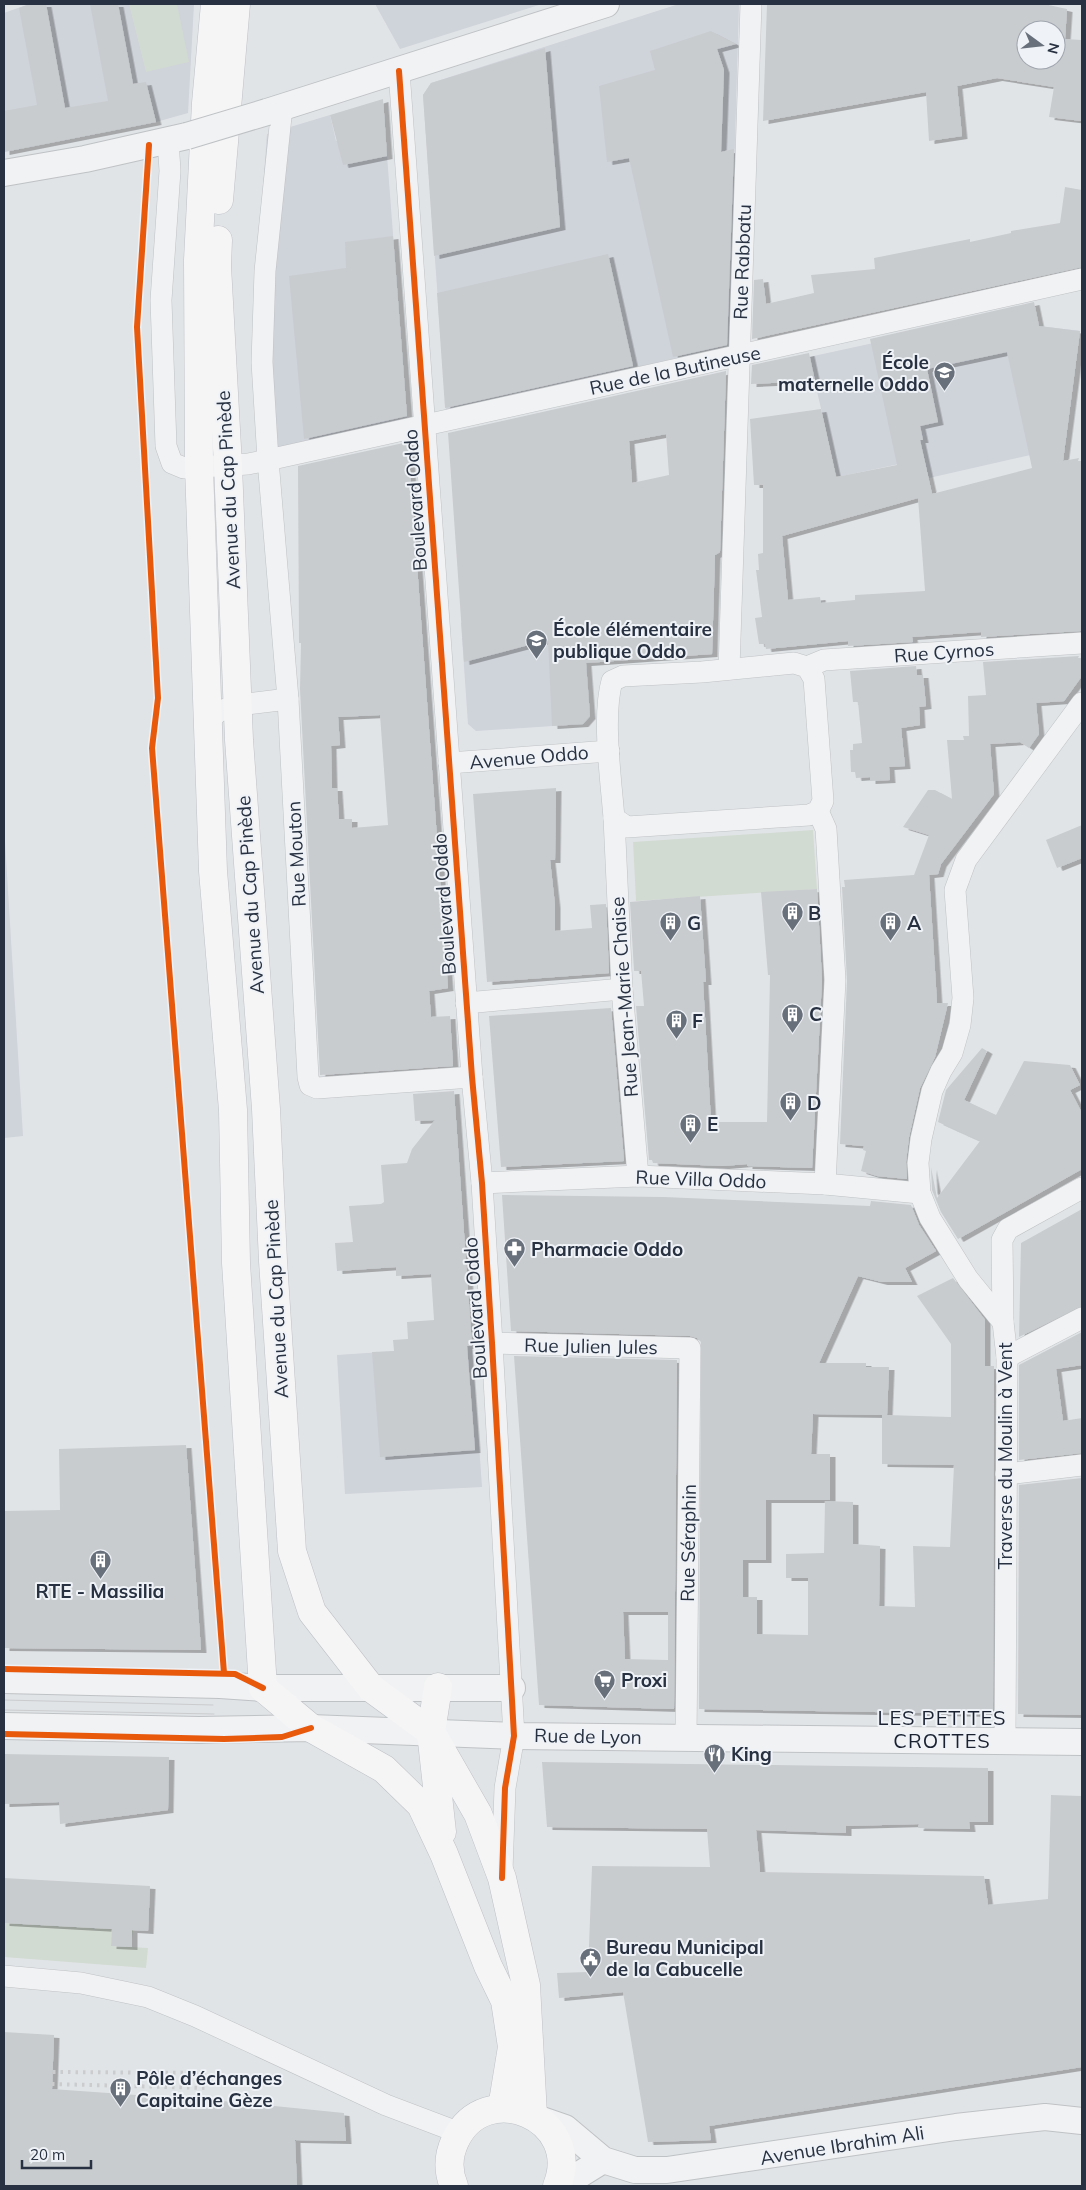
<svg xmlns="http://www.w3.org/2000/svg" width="1086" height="2190" font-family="Mulish,sans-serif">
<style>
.built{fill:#cfd3da}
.green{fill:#d2dbd2}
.building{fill:#c9cccf;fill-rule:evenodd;filter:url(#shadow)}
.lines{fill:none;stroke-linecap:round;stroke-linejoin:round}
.minor-casing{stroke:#bfc2c5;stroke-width:22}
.tertiary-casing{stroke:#bfc2c5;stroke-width:28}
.primary-casing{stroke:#bdc1c5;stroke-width:29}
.minor{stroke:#f1f2f3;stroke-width:21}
.tertiary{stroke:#f1f2f3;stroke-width:26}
.primary{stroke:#f5f5f6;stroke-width:28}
.tram{stroke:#caccce;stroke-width:1}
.rail{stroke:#caccce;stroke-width:4;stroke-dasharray:2.5 5;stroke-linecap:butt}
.tertiary-bridge-casing{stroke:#bfc2c5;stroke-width:28;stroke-linecap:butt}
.tertiary-bridge{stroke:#f1f2f3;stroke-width:26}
.cycleway-casing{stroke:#eff2f6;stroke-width:9}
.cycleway{stroke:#e8590c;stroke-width:6}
.labels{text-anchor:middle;stroke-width:4;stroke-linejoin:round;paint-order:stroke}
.street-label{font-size:19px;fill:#273141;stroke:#eff2f6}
.poi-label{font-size:19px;font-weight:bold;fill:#273141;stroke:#eff2f6;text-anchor:start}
.neighbourhood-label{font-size:20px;letter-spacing:1px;fill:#1a2232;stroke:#eff2f6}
</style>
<defs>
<filter id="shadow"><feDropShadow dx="5.5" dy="3" stdDeviation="0" flood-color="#0004"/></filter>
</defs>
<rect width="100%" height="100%" fill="#e1e4e7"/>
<g class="built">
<path d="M 29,4 L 194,4 L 188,113 L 156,122 L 4,152 L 4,13 Z"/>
<path d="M 375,4 L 542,4 L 400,49 Z"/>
<path d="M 679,4 L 739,4 L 729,346 L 446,410 L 423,95 L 431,83 Z"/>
<path d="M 330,115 L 336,141 L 385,129 L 407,418 L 260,452 L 257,268 L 267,134 Z"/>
<path d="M 1035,308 L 1039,326 L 1080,331 L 1061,427 L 1066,447 L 929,478 L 923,454 L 904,463 L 837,477 L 809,357 Z"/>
<path d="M 603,584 L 611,661 L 586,663 L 590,716 L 583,724 L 476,731 L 468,724 L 461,623 Z"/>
<path d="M 4,825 L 23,1136 L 4,1138 Z"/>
<path d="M 472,1346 L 482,1487 L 345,1494 L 337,1355 Z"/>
</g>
<g class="green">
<path d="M 129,4 L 177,4 L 189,62 L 146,72 Z"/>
<path d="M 813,830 L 817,889 L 636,901 L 633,842 Z"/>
<path d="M 4,1923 L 133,1930 L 132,1939 L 112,1938 L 111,1946 L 148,1948 L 146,1968 L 4,1957 Z"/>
</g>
<g class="building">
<path d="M 30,4 L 46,4 L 65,108 L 108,101 L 90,4 L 118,4 L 133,84 L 146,82 L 156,122 L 4,152 L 4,111 L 37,105 L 19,8 Z"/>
<path d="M 767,4 L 1044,4 L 1067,9 L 1065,39 L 1082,40 L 1082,121 L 1049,117 L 1054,87 L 997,78 L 957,86 L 962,136 L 929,141 L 926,92 L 763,121 ZM 1026,30 L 1056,30 L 1056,60 L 1026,60 Z"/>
<path d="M 711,31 L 736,44 L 717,49 L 724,70 L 721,152 L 734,149 L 727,345 L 673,357 L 629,158 L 607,162 L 599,86 L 655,70 L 650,51 Z"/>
<path d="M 545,48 L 560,227 L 434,256 L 423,95 L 431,83 Z"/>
<path d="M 383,99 L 387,156 L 343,165 L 330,115 Z"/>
<path d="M 1065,187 L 1082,190 L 1082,267 L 752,339 L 754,280 L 763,279 L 766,304 L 814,293 L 811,275 L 875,269 L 874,258 L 970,239 L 970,242 L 1011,233 L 1011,231 L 1060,223 Z"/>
<path d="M 393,236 L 407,416 L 304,439 L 289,276 L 346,268 L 345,242 Z"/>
<path d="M 608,254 L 633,366 L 445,408 L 437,293 Z"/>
<path d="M 1034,302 L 1039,326 L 1080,331 L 1063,461 L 1079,458 L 1078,461 L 1082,461 L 1081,631 L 981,637 L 981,632 L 912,637 L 913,642 L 848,646 L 848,641 L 766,649 L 765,644 L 759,644 L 755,618 L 762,617 L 756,570 L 759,570 L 758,554 L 763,553 L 763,485 L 754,485 L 750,419 L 821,409 L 836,477 L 897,465 L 870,339 ZM 1007,352 L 1032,468 L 928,495 L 932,494 L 920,440 L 923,440 L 920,426 L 938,422 L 927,369 ZM 918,498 L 925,591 L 855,595 L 855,600 L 821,603 L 820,597 L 788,600 L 782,536 Z"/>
<path d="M 809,353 L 815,381 L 751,384 L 752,365 Z"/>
<path d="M 726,371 L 720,552 L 715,555 L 712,654 L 586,663 L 590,716 L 583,724 L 552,726 L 548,640 L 464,662 L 448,433 ZM 666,434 L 669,475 L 632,483 L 629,441 Z"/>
<path d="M 408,442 L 448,988 L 429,991 L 431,1017 L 450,1016 L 453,1066 L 320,1075 L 300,689 L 301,643 L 299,643 L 298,466 ZM 380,715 L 388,825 L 352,828 L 352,819 L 339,819 L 337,788 L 332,788 L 331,746 L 340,745 L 338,717 Z"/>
<path d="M 1079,656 L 1078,658 L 1082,658 L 1082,676 L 1064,701 L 1036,703 L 1039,734 L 1029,748 L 1020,742 L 990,744 L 994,794 L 941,864 L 938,874 L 929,875 L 937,1003 L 948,1003 L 935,1057 L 920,1088 L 909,1137 L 906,1162 L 907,1179 L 877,1176 L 861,1171 L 866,1151 L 863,1150 L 864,1146 L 840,1144 L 847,981 L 842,887 L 845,887 L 844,880 L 914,875 L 929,835 L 903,827 L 928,790 L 935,790 L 952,799 L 947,740 L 964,740 L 963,736 L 969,736 L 968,696 L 986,695 L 983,662 Z"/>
<path d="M 916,666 L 917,675 L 923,675 L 926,706 L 919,707 L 920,725 L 901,728 L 905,766 L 889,767 L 890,780 L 870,781 L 870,777 L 856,778 L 855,772 L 851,772 L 850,750 L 853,750 L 853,744 L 862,743 L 858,702 L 853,702 L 850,671 Z"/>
<path d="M 556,788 L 555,860 L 550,860 L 555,905 L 555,931 L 592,928 L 590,905 L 606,904 L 609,973 L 487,982 L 473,794 Z"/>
<path d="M 1082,825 L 1082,858 L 1057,868 L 1046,840 Z"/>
<path d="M 817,889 L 822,980 L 812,1168 L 747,1166 L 747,1164 L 723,1166 L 653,1163 L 652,1160 L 649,1160 L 636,1006 L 644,1006 L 641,971 L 634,971 L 630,902 L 700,896 L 706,982 L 703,982 L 711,1122 L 767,1122 L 770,975 L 768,975 L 761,892 Z"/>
<path d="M 611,1008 L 624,1161 L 501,1167 L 489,1016 Z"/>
<path d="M 982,1048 L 987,1051 L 964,1100 L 996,1115 L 1024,1061 L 1070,1065 L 1080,1085 L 1070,1090 L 1082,1113 L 1082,1169 L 958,1239 L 941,1212 L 932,1190 L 931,1167 L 937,1198 L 980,1141 L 938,1122 L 946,1090 Z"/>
<path d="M 454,1091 L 472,1346 L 467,1346 L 475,1450 L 380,1457 L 372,1352 L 394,1351 L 393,1340 L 408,1339 L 407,1322 L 434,1320 L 431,1274 L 396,1276 L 396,1267 L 337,1271 L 335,1243 L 353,1242 L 349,1206 L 381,1204 L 384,1202 L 381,1165 L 407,1163 L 412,1149 L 435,1120 L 415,1121 L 413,1094 Z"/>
<path d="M 502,1195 L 664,1197 L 870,1206 L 871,1201 L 911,1205 L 919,1225 L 936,1251 L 905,1268 L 912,1282 L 882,1282 L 858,1276 L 819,1363 L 866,1363 L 866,1367 L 889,1367 L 887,1415 L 951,1417 L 951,1344 L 917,1296 L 953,1278 L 985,1320 L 985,1366 L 994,1366 L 993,1714 L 699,1709 L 701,1342 L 697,1338 L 690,1336 L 511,1331 ZM 813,1414 L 882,1415 L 882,1464 L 954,1465 L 950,1547 L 913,1546 L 915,1607 L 879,1606 L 880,1546 L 853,1544 L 853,1502 L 825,1501 L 824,1553 L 786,1554 L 786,1578 L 808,1578 L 808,1635 L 757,1634 L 757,1597 L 743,1597 L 743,1560 L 766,1560 L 766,1500 L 830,1500 L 830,1454 L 811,1454 Z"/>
<path d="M 1082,1209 L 1082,1306 L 1019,1337 L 1021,1243 Z"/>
<path d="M 1082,1332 L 1082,1365 L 1056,1369 L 1063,1421 L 1082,1418 L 1082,1453 L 1019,1460 L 1019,1365 Z"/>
<path d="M 514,1356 L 677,1360 L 674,1709 L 539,1705 ZM 623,1612 L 668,1612 L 668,1660 L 625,1659 Z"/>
<path d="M 186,1445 L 201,1650 L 4,1648 L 4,1511 L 60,1510 L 59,1449 Z"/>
<path d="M 1082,1478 L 1082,1715 L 1018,1714 L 1019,1485 Z"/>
<path d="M 4,1754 L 169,1757 L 168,1810 L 60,1824 L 59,1802 L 4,1804 Z"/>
<path d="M 542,1762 L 988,1768 L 988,1822 L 969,1822 L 970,1829 L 918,1828 L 919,1824 L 846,1826 L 846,1833 L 756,1830 L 760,1872 L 984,1876 L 988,1905 L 1048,1899 L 1051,1795 L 1082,1796 L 1082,2067 L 709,2126 L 711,2140 L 648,2142 L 623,1992 L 559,1998 L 557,1973 L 588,1972 L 592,1866 L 710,1867 L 707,1829 L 547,1827 Z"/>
<path d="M 4,1878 L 150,1886 L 148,1931 L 132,1930 L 132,1947 L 111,1946 L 112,1929 L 4,1923 Z"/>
<path d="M 4,2032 L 54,2035 L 52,2089 L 235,2102 L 344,2113 L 346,2141 L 295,2140 L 297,2186 L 4,2186 Z"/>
</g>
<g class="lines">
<defs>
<g id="minor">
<path d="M 399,71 L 472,1077 L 482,1183 L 492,1343 L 514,1736 L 505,1788 L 502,1871"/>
<path d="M 282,107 L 265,271 L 262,362 L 268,460 L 288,699 L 308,1077 L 310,1085 L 317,1088 L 472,1077"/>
<path d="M 168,140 L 170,171 L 161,300 L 166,446 L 172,463 L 184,468 L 248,464 L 268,460 L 1082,279"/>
<path d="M 794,663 L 807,667 L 814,679 L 823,801 L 818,811 L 809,815 L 627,827 L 614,818 C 611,780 602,716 612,681 L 623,676 L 702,672 Z"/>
<path d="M 807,667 L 824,660 L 1082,643"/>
<path d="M 729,669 L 751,4"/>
<path d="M 208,724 L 217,712 L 238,705 L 288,699"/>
<path d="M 449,763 L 609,751"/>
<path d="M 818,811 L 826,829 L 835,980 L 825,1184"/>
<path d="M 614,818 L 622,989 L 638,1176"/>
<path d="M 466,1003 L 622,989"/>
<path d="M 482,1183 L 638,1176 L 825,1184 L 920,1193"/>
<path d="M 1003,1322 L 1002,1240 L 1008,1229 L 1082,1188"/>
<path d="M 492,1343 L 690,1348 L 686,1738"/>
<path d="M 1007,1357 L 1082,1318"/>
<path d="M 1006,1474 L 1082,1465"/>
<path d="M 1005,1742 L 1007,1357 L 1003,1322 L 968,1279 L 930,1218 L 920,1193 L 918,1163 L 921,1139 L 932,1091 L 941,1071 L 952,1053 L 960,1025 L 963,998 L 955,890 L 966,860 L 1082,703"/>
<path d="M 4,1976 L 81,1983 L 148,1997 L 195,2016 L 386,2105 L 460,2133"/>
</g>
<g id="tertiary">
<path d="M 267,112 L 606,4"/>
<path d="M 4,173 L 85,159 L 187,136"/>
<path d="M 4,1680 L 220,1685 L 263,1688 L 512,1688"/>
<path d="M 4,1726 L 199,1730 L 311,1728 L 514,1736 L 1082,1742"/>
<path d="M 539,2119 L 565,2128 L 603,2160 L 635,2170 L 667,2170 L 956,2127 L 1045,2117 L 1082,2121"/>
<path d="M 561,2186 L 603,2160"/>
</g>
<g id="primary">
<path d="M 215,4 L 206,103 L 198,260 L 199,467 L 213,871 L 233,1110 L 236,1263 L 263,1688 L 311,1728 L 384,1769 L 421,1805 L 444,1854 L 488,1966 L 505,2001 L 512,2047 L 502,2108"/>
<path d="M 219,200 L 236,4"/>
<path d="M 218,240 L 217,266 L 228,466 L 239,740 L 266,1109 L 273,1261 L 292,1551 L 312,1612 L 371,1688 L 431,1732 L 478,1814 L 502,1878 L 526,1985 L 533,2115"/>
<path d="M 438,1687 L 431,1732 L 442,1832"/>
<path d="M 454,2186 C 448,2172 448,2156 455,2141 C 485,2076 584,2118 557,2186"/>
</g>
</defs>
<use href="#minor" class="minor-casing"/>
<use href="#tertiary" class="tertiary-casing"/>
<use href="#primary" class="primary-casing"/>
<use href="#minor" class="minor"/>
<use href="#tertiary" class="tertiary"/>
<use href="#primary" class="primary"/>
<g class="tram">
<path d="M 4,1700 L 213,1705"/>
<path d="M 4,1710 L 214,1714"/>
</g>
<g class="rail">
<path d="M 53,2072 L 210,2073"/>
<path d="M 52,2084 L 207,2088"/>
</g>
<defs>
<path id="tertiary-bridge" d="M 187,136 L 267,112"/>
</defs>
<use href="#tertiary-bridge" class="tertiary-bridge-casing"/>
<use href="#tertiary-bridge" class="tertiary-bridge"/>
<defs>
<g id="cycleway">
<path d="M 399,71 L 472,1077 L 482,1183 L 492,1343 L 514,1736 L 505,1788 L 502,1878"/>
<path d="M 149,145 L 137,327 L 158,698 L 152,748 L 224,1673"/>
<path d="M 4,1669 L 235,1674 L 263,1688"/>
<path d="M 4,1734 L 224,1739 L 282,1737 L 311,1728"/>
</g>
</defs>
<use href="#cycleway" class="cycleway-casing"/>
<use href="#cycleway" class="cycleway"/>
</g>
<defs>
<symbol id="school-pin" viewBox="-11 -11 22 30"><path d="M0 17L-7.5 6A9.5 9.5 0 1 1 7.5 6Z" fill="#68707b" stroke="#eff2f6"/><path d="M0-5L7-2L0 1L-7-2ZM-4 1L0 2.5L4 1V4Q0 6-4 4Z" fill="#fff"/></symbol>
<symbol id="building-pin" viewBox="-11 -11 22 30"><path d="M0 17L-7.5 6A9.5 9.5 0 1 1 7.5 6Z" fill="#68707b" stroke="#eff2f6"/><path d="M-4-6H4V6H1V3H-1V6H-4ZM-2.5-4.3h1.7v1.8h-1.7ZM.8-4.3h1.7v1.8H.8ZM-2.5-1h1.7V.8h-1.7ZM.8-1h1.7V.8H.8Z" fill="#fff"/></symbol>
<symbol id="pharmacy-pin" viewBox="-11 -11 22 30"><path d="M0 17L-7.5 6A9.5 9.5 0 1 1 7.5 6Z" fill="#68707b" stroke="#eff2f6"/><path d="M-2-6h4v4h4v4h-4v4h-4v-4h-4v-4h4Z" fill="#fff"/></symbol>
<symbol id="supermarket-pin" viewBox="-11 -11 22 30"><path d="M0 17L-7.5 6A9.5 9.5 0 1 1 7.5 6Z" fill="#68707b" stroke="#eff2f6"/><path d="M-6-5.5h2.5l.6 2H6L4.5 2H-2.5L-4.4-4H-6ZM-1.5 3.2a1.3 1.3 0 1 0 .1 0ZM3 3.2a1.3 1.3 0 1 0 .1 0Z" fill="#fff"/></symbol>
<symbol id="restaurant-pin" viewBox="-11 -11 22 30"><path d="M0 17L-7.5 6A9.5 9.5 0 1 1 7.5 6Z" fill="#68707b" stroke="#eff2f6"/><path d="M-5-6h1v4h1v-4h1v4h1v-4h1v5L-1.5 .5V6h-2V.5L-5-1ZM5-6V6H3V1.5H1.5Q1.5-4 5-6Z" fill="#fff"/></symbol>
<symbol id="civic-pin" viewBox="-11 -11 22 30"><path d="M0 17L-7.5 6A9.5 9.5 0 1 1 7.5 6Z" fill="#68707b" stroke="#eff2f6"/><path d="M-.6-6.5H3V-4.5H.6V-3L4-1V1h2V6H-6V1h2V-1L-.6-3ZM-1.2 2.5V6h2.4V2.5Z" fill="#fff"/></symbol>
</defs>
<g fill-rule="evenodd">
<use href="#school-pin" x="932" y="360" width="25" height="34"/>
<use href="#school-pin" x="524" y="628" width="25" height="34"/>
<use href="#building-pin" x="780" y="900" width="25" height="34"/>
<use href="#building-pin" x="658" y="910" width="25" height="34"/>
<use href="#building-pin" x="878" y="910" width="25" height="34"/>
<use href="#building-pin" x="780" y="1002" width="25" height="34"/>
<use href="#building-pin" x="664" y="1008" width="25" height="34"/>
<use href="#building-pin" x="778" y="1090" width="25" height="34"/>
<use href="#building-pin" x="678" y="1112" width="25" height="34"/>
<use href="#pharmacy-pin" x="502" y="1236" width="25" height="34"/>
<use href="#building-pin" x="88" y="1548" width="25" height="34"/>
<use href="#supermarket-pin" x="592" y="1668" width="25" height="34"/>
<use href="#restaurant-pin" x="702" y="1742" width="25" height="34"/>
<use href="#civic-pin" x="578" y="1946" width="25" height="34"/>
<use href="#building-pin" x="108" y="2076" width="25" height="34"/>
</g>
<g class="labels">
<g class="street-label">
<text transform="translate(742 262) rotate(-88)" y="7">Rue Rabbatu</text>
<text transform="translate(675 370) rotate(-12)" y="7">Rue de la Butineuse</text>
<text transform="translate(228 490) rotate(-93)" y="7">Avenue du Cap Pinède</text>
<text transform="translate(415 500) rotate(-94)" y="7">Boulevard Oddo</text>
<text transform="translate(944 652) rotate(-4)" y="7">Rue Cyrnos</text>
<text transform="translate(529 757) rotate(-5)" y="7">Avenue Oddo</text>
<text transform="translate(296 854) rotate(-93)" y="7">Rue Mouton</text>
<text transform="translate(250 895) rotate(-94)" y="7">Avenue du Cap Pinède</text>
<text transform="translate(444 904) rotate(-94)" y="7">Boulevard Oddo</text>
<text transform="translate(624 997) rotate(-94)" y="7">Rue Jean-Marie Chaise</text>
<text transform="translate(701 1179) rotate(2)" y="7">Rue Villa Oddo</text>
<text transform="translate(276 1299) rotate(-93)" y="7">Avenue du Cap Pinède</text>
<text transform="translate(475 1308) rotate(-94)" y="7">Boulevard Oddo</text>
<text transform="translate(591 1346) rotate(1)" y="7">Rue Julien Jules</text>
<text transform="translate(1005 1456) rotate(-90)" y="7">Traverse du Moulin à Vent</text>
<text transform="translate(688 1543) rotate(-89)" y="7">Rue Séraphin</text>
<text transform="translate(588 1736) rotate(1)" y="7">Rue de Lyon</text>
<text transform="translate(842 2145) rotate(-9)" y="7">Avenue Ibrahim Ali</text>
</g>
<g class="poi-label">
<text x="929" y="369" text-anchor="end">École<tspan x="929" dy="22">maternelle Oddo</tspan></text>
<text x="553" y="636">École élémentaire<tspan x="553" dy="22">publique Oddo</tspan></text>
<text x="808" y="920">B</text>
<text x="687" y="930">G</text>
<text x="907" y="930">A</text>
<text x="809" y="1021">C</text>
<text x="692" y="1028">F</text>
<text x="807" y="1110">D</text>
<text x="707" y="1131">E</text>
<text x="531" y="1256">Pharmacie Oddo</text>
<text x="100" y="1598" text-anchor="middle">RTE - Massilia</text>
<text x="621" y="1687">Proxi</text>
<text x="731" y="1761">King</text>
<text x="606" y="1954">Bureau Municipal<tspan x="606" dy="22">de la Cabucelle</tspan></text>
<text x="136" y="2085">Pôle d’échanges<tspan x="136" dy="22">Capitaine Gèze</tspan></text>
</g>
<g class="neighbourhood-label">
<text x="942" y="1725">LES PETITES<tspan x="942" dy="23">CROTTES</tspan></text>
</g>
</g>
<rect width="1086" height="2190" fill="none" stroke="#273141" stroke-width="10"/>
<g transform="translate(1041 45) rotate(105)"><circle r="24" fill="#eff2f6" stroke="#9fa5ae"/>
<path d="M0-4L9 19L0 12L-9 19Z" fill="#68707b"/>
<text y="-8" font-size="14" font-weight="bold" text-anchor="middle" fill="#273141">N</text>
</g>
<path d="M22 2160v8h69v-8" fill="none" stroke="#273141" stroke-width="2.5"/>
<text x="30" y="2160" font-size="15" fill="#273141" stroke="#eff2f6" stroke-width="4" paint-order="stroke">20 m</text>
</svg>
